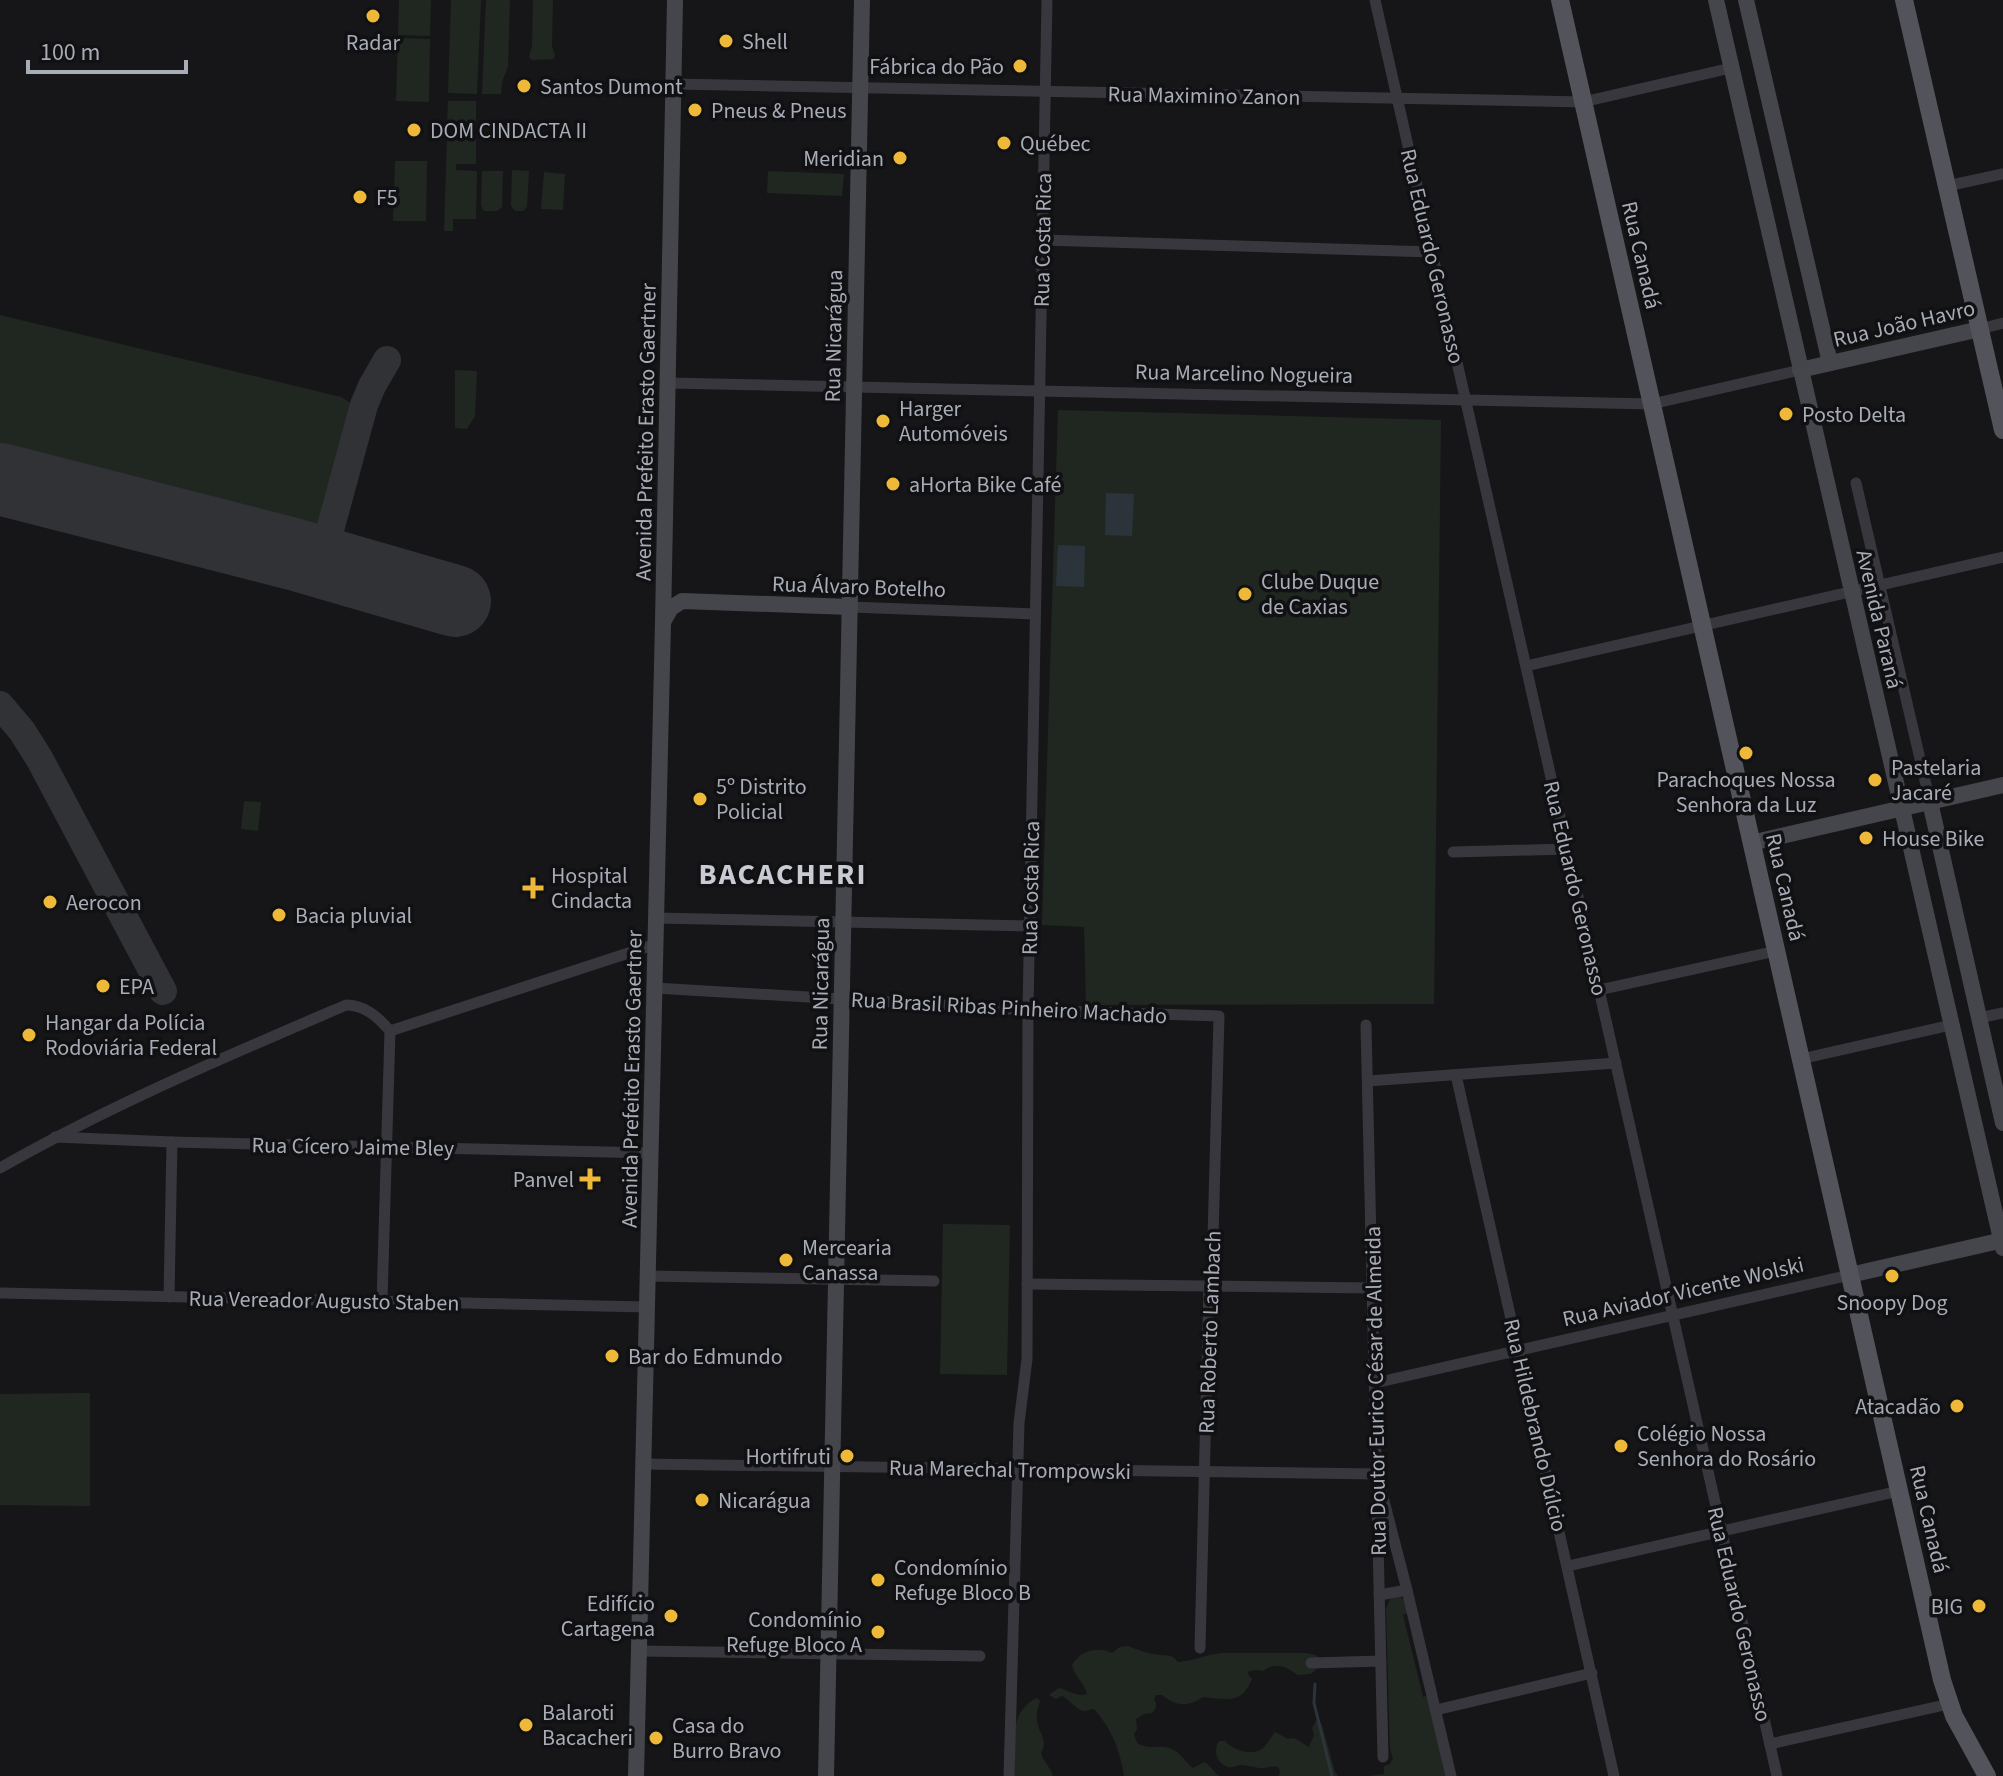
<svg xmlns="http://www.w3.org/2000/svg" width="2003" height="1776" font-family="'Source Sans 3',sans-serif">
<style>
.green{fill:#202721}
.water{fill:#2c343b}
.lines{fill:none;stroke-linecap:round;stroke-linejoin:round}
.stream{stroke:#2c343b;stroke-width:3}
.taxiway{stroke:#313236;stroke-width:28}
.runway{stroke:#313236;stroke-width:72}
.street{stroke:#37373d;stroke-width:11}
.secondary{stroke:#45464c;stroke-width:16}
.primary{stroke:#53545b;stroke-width:18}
.poi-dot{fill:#eeb938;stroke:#111113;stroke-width:3}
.labels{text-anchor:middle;stroke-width:7;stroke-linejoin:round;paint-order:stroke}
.poi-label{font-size:22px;fill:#a8acb7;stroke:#111113;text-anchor:start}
.street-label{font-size:22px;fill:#a8acb7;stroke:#111113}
.district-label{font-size:30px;font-weight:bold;letter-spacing:2px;fill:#c9cbd3;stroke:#111113}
</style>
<rect width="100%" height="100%" fill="#161618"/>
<g class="green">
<path d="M 399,0 L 431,0 L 430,36 L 398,35 Z"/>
<path d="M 451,0 L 481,0 L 477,94 L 448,93 Z"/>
<path d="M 486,0 L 510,0 L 508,67 L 502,82 L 501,94 L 482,94 Z"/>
<path d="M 533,0 L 553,0 L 552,46 L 555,56 L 553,59 L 532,60 L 529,57 L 532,46 Z"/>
<path d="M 398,38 L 430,39 L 429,102 L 396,101 Z"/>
<path d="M 448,101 L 476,101 L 476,128 L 458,128 L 455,125 L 447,125 Z"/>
<path d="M 458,135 L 476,135 L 476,164 L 456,164 L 456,170 L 477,171 L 476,219 L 453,219 L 453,231 L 444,231 L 447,138 L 456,138 Z"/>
<path d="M 395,161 L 427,161 L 426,221 L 393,221 Z"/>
<path d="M 512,170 L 529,171 L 527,207 L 523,211 L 515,211 L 511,206 Z"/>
<path d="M 482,171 L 503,171 L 502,207 L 497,211 L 484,211 L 481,206 Z"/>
<path d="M 768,171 L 844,174 L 842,196 L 767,193 Z"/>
<path d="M 544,172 L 565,174 L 563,210 L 541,209 Z"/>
<path d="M 0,315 L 341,397 L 354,405 L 325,531 L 316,540 L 0,455 Z"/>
<path d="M 455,370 L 477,371 L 475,416 L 467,429 L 455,428 Z"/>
<path d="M 1058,410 L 1441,420 L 1434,1004 L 1086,1005 L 1084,927 L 1042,925 Z"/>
<path d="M 244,801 L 261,802 L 258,831 L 241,829 Z"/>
<path d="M 943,1224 L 1010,1225 L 1007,1375 L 940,1374 Z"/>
<path d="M 90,1393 L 90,1506 L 0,1505 L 0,1394 Z"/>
<path d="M 1399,1596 L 1407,1602 L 1410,1612 L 1403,1615 L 1423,1697 L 1430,1695 L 1448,1776 L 1368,1776 L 1384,1774 L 1384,1766 L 1390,1764 L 1393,1758 L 1390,1749 L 1386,1609 L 1390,1599 Z"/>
<path d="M 1128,1646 C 1136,1649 1145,1653 1154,1654 C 1165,1657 1170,1652 1178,1662 C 1194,1661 1207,1654 1222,1653 L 1306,1653 L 1315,1655 L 1321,1659 L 1320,1666 L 1311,1674 L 1298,1675 C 1286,1667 1276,1661 1263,1671 L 1256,1670 L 1249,1671 L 1248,1674 L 1252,1679 C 1242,1705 1225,1699 1203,1697 C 1187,1707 1177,1707 1162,1695 L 1156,1695 L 1154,1699 C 1157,1705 1157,1708 1152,1713 L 1144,1714 L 1136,1719 L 1137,1729 L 1134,1734 L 1137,1743 C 1152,1751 1160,1744 1172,1749 C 1181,1753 1185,1762 1193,1768 L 1204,1762 C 1211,1766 1213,1771 1219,1776 L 1124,1776 C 1120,1750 1112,1729 1094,1709 C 1091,1709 1087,1711 1084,1711 C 1076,1710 1069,1699 1062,1696 L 1056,1699 L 1049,1695 L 1059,1688 C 1069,1690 1077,1698 1087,1694 C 1085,1684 1074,1676 1072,1665 C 1080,1651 1097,1646 1112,1653 L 1120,1647 Z"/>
<path d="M 1037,1698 L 1040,1701 C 1038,1708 1036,1714 1037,1721 C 1039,1734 1049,1741 1041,1752 C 1043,1762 1050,1766 1053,1776 L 1013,1776 C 1014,1750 1008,1710 1037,1698 Z"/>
<path d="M 1316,1721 L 1319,1721 L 1322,1725 L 1335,1772 L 1338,1776 L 1279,1776 L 1280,1771 L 1278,1767 C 1270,1765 1267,1769 1259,1768 C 1253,1767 1247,1765 1240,1765 C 1235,1766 1233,1768 1228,1767 C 1216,1764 1213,1750 1219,1741 L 1225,1741 C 1233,1750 1252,1757 1263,1748 C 1268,1744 1271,1737 1275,1732 L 1288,1739 L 1294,1738 L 1309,1747 L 1314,1735 L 1312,1728 Z"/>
</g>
<g class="water">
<path d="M 1106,493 L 1134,494 L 1132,536 L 1105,535 Z"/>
<path d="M 1058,545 L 1085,546 L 1084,587 L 1056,586 Z"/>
</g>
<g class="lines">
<path class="stream" d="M 1315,1684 L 1314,1703 L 1332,1776"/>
<g class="taxiway">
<path d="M 0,484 L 23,485"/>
<path d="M 293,554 C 311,551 320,545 330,530 L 364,405 L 372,386 L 387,360"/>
<path d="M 0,705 L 22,731 L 39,758 L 163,991"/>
</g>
<path class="runway" d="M 0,479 L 293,554 L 455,601"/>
<g class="street">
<path d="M 1375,0 L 1777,1776"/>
<path d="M 673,84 L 1583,102 L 1731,68"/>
<path d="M 1947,186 L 2003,174"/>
<path d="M 1042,240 L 1432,252"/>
<path d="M 1980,329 L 2003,323"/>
<path d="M 668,383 L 1652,404 L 1800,370"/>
<path d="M 1856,483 L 1930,802"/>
<path d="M 850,607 L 1035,614"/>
<path d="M 1526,666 L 2003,557"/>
<path d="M 1453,852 L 1567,849"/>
<path d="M 656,918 L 1029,926"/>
<path d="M 655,988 L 1028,1010 L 1219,1016 L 1212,1274 L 1209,1286 L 1200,1648"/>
<path d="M 1599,990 L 1776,951"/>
<path d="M 1979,1018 L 2003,1013"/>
<path d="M 1366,1025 L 1383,1757"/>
<path d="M 390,1031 L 656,944"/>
<path d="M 1801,1059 L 1951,1025"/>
<path d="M 1456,1075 L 1614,1776"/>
<path d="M 1368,1081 L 1616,1063"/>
<path d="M 55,1137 L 172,1142 L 651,1153"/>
<path d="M 0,1168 C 113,1104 227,1056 346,1005 C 365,1005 378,1017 390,1031"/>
<path d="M 648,1276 L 934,1281"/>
<path d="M 1027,1284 L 1372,1288"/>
<path d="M 0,1293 L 647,1307"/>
<path d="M 169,1297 L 172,1142"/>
<path d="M 382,1301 L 390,1031"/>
<path d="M 1375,1383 L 1850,1275"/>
<path d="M 644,1464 L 1377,1474 L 1407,1590 L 1451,1776"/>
<path d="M 1568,1566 L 1899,1491"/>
<path d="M 1379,1595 L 1407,1590"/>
<path d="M 639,1651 L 980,1656"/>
<path d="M 1311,1663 L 1381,1661"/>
<path d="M 1436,1710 L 1592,1673"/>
<path d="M 1770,1744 L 1949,1704"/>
<path d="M 1009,1776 L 1019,1423 L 1027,1359 L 1028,1010 L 1047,0"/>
</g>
<g class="secondary">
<path d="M 1716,0 L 2003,1248"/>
<path d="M 1746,0 L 1830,363"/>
<path d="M 1800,370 L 1980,329"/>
<path d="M 663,622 L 671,608 L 682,601 L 850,607"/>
<path d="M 1930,802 L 2003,1123"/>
<path d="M 1751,843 L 2003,785"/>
<path d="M 1850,1275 L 2003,1240"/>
<path d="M 636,1776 L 663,622 L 675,0"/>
<path d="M 826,1776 L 862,0"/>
</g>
<g class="primary">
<path d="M 1560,0 L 1942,1680 L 1954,1716 L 1987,1776"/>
<path d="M 1904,0 L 2003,430"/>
</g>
</g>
<g class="poi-dot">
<circle cx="373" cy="16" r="8"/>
<circle cx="726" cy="41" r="8"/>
<circle cx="1020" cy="66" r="8"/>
<circle cx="524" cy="86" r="8"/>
<circle cx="695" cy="110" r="8"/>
<circle cx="414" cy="130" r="8"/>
<circle cx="1004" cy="143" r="8"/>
<circle cx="900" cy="158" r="8"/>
<circle cx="360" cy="197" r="8"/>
<circle cx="1786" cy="414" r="8"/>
<circle cx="883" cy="421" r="8"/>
<circle cx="893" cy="484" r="8"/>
<circle cx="1245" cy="594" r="8"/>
<circle cx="1746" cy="753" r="8"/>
<circle cx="1875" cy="780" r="8"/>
<circle cx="700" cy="799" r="8"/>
<circle cx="1866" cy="838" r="8"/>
<path d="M529 876h8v8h8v8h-8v8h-8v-8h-8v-8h8z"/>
<circle cx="50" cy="902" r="8"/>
<circle cx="279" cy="915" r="8"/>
<circle cx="103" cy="986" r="8"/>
<circle cx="29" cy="1035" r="8"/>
<path d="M586 1167h8v8h8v8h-8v8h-8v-8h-8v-8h8z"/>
<circle cx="786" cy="1260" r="8"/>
<circle cx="1892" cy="1276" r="8"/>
<circle cx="612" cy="1356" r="8"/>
<circle cx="1957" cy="1406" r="8"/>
<circle cx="1621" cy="1446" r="8"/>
<circle cx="847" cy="1456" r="8"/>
<circle cx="702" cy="1500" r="8"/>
<circle cx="878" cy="1580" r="8"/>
<circle cx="1979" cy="1606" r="8"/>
<circle cx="671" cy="1616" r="8"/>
<circle cx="878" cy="1632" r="8"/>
<circle cx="526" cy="1725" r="8"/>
<circle cx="656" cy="1738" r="8"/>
</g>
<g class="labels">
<g class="poi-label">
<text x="742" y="49">Shell</text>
<text x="373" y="50" text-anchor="middle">Radar</text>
<text x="1004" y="74" text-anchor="end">Fábrica do Pão</text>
<text x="540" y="94">Santos Dumont</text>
<text x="711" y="118">Pneus &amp; Pneus</text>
<text x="430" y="138">DOM CINDACTA II</text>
<text x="1020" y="151">Québec</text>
<text x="884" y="166" text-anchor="end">Meridian</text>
<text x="376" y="205">F5</text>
<text x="899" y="416">Harger<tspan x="899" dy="25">Automóveis</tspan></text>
<text x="1802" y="422">Posto Delta</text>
<text x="909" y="492">aHorta Bike Café</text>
<text x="1261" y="589">Clube Duque<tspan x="1261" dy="25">de Caxias</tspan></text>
<text x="1891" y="775">Pastelaria<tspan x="1891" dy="25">Jacaré</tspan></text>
<text x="1746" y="787" text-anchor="middle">Parachoques Nossa<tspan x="1746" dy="25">Senhora da Luz</tspan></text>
<text x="716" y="794">5º Distrito<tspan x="716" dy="25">Policial</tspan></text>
<text x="1882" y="846">House Bike</text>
<text x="551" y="883">Hospital<tspan x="551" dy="25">Cindacta</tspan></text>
<text x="66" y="910">Aerocon</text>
<text x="295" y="923">Bacia pluvial</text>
<text x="119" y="994">EPA</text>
<text x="45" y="1030">Hangar da Polícia<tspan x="45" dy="25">Rodoviária Federal</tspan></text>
<text x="574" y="1187" text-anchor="end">Panvel</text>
<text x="802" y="1255">Mercearia<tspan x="802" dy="25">Canassa</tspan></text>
<text x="1892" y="1310" text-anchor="middle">Snoopy Dog</text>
<text x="628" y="1364">Bar do Edmundo</text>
<text x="1941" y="1414" text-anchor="end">Atacadão</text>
<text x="1637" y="1441">Colégio Nossa<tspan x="1637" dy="25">Senhora do Rosário</tspan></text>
<text x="831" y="1464" text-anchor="end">Hortifruti</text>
<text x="718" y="1508">Nicarágua</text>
<text x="894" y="1575">Condomínio<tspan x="894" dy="25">Refuge Bloco B</tspan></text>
<text x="655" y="1611" text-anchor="end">Edifício<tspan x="655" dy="25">Cartagena</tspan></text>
<text x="1963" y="1614" text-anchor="end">BIG</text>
<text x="862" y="1627" text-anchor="end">Condomínio<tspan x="862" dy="25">Refuge Bloco A</tspan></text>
<text x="542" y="1720">Balaroti<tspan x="542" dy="25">Bacacheri</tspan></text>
<text x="672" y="1733">Casa do<tspan x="672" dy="25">Burro Bravo</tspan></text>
</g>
<g class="street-label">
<text transform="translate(1204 95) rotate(1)" y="8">Rua Maximino Zanon</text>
<text transform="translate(1042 240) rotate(-89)" y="8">Rua Costa Rica</text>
<text transform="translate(1642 255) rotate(77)" y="8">Rua Canadá</text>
<text transform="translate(1433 256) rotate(77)" y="8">Rua Eduardo Geronasso</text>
<text transform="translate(1904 323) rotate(-13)" y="8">Rua João Havro</text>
<text transform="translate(833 336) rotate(-89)" y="8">Rua Nicarágua</text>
<text transform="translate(1244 373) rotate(1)" y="8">Rua Marcelino Nogueira</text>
<text transform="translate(645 432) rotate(-89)" y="8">Avenida Prefeito Erasto Gaertner</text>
<text transform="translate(859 586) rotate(2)" y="8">Rua Álvaro Botelho</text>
<text transform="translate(1880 619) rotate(77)" y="8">Avenida Paraná</text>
<text transform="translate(1786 887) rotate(77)" y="8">Rua Canadá</text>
<text transform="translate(1030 888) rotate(-89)" y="8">Rua Costa Rica</text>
<text transform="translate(1576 888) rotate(77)" y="8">Rua Eduardo Geronasso</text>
<text transform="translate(820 984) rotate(-89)" y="8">Rua Nicarágua</text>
<text transform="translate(1009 1007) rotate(3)" y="8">Rua Brasil Ribas Pinheiro Machado</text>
<text transform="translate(631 1079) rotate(-89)" y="8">Avenida Prefeito Erasto Gaertner</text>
<text transform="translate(353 1146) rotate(1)" y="8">Rua Cícero Jaime Bley</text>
<text transform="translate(1683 1291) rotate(-13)" y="8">Rua Aviador Vicente Wolski</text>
<text transform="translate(324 1300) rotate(1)" y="8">Rua Vereador Augusto Staben</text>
<text transform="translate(1209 1332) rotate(-88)" y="8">Rua Roberto Lambach</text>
<text transform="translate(1375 1391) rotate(-91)" y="8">Rua Doutor Eurico César de Almeida</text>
<text transform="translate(1536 1425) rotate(77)" y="8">Rua Hildebrando Dúlcio</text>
<text transform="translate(1010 1469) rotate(1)" y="8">Rua Marechal Trompowski</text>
<text transform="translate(1930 1519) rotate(77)" y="8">Rua Canadá</text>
<text transform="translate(1740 1614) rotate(77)" y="8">Rua Eduardo Geronasso</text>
</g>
<g class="district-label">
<text x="783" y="884">BACACHERI</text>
</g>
</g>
<path d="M28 60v12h158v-12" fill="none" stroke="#a8acb7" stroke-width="4"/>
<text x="40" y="60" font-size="24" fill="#a8acb7" stroke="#111113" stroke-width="6" paint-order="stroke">100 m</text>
</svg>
